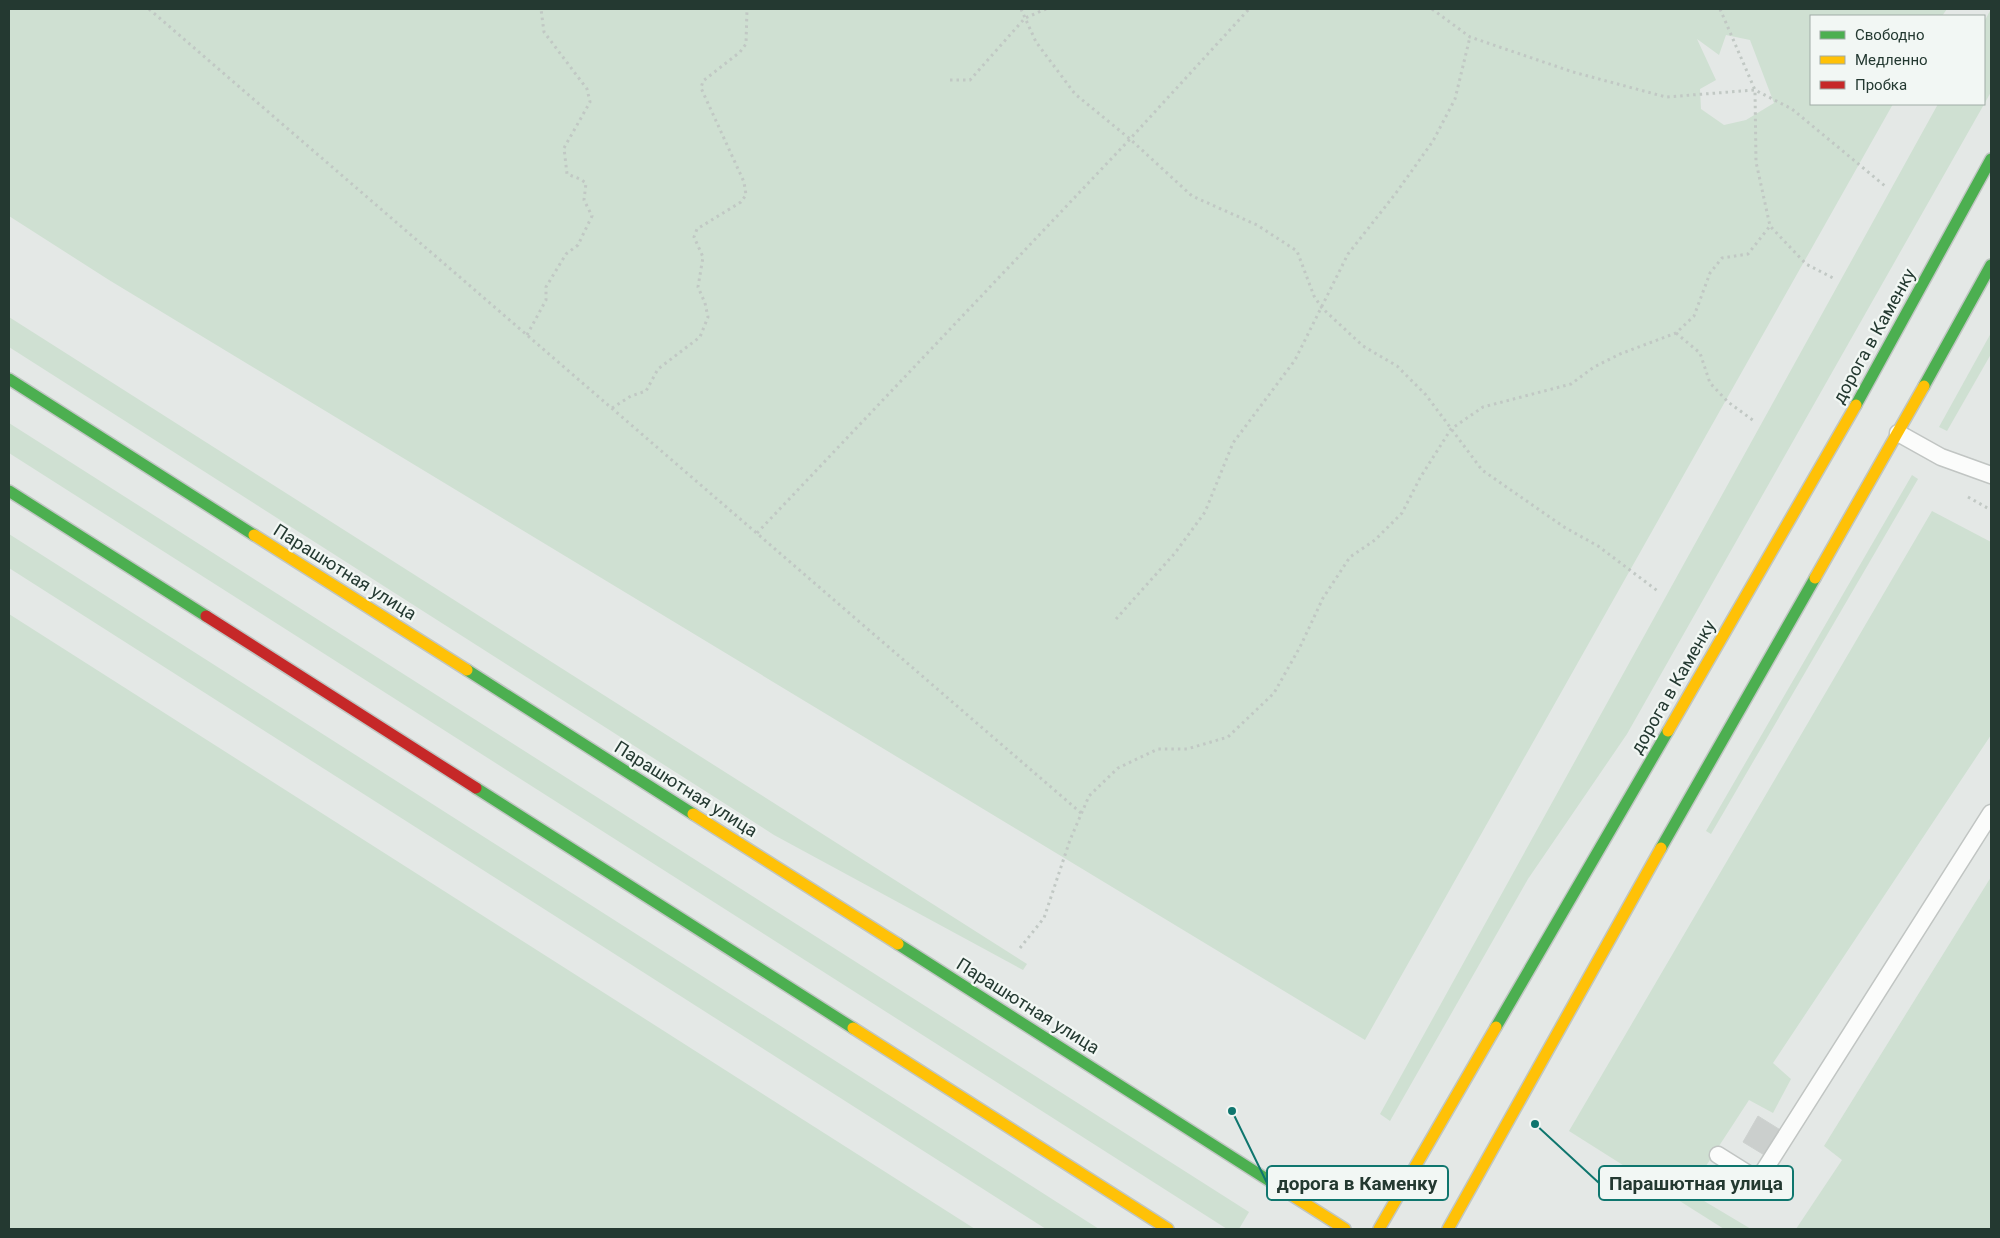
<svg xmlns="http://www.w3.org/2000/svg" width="2000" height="1238" font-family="Roboto,sans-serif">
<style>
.green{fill:#cfe0d2;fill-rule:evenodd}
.building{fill:#cbcfcd;stroke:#cdd1cf}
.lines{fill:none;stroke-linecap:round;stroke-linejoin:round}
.lane-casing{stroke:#c1c5c3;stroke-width:19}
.fast-casing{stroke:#c0c6c3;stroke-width:14}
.slow-casing{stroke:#c0c6c3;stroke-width:14}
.jam-casing{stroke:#c0c6c3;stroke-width:14}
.path{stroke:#c1c8c4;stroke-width:3;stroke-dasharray:2.5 4;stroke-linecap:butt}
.lane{stroke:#fbfcfb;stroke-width:16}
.fast{stroke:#4caf50;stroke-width:11}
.slow{stroke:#ffc107;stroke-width:11}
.jam{stroke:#c62828;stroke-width:11}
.labels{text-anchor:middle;stroke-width:4.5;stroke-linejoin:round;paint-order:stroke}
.street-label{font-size:18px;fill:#243931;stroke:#f2f7f4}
.leader{fill:none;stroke:#0f766e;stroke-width:2}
.callout-dot{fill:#0f766e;stroke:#f2f7f4;stroke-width:2}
.callout{fill:#f2f7f4;stroke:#0f766e;stroke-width:2}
.callout-label{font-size:19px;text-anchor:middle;font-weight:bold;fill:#243931}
</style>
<rect width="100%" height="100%" fill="#e4e8e6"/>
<g class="green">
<path d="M 9,9 L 1947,9 L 1942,16 L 1811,16 L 1811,104 L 1893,104 L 1365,1040 L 109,280 L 9,216 ZM 1726,35 L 1750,40 L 1774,103 L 1746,120 L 1724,125 L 1701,109 L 1700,89 L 1716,80 L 1697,39 L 1719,55 Z"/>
<path d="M 1991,9 L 1991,92 L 1627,734 L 1528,879 L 1390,1121 L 1380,1114 L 1938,104 L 1984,104 L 1984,22 Z"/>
<path d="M 9,317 L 1027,964 L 1023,970 L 774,835 L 9,347 Z"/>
<path d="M 1991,333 L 1991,354 L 1947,431 L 1939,427 Z"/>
<path d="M 9,423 L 1249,1212 L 1239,1229 L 1227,1229 L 9,453 Z"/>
<path d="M 1912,475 L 1918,479 L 1711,834 L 1706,831 Z"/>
<path d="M 1932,511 L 1991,542 L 1991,735 L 1773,1063 L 1791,1079 L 1773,1113 L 1749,1100 L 1689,1192 L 1751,1229 L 1724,1229 L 1569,1131 Z"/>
<path d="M 9,534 L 1099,1229 L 1046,1229 L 9,568 Z"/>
<path d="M 9,614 L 975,1229 L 9,1229 Z"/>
<path d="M 1991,877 L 1991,1229 L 1796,1229 L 1842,1160 L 1824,1146 Z"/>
</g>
<path class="building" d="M 1758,1116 L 1782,1131 L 1766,1156 L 1743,1142 Z"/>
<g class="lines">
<defs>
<g id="lane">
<path d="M 1898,433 L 1941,457 L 1991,475"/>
<path d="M 1718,1155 L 1758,1180 L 1991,813"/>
</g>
<g id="fast">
<path d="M 9,379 L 254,535"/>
<path d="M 1924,386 L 1991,265"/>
<path d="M 1856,405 L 1991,159"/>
<path d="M 9,491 L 206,616"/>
<path d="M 467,670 L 693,814"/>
<path d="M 476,788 L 853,1028"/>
<path d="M 1661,848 L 1815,578"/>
<path d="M 898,944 L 1279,1187"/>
<path d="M 1496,1027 L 1668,731"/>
</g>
<g id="slow">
<path d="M 254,535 L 467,670"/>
<path d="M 1815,578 L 1924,386"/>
<path d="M 1668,731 L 1856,405"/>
<path d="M 693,814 L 898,944"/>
<path d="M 853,1028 L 1168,1229"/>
<path d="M 1279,1187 L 1345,1229"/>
<path d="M 1379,1229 L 1496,1027"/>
<path d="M 1448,1229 L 1661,848"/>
</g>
<path id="jam" d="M 206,616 L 476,788"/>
</defs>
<use href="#lane" class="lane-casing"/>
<use href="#fast" class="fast-casing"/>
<use href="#slow" class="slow-casing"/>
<use href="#jam" class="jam-casing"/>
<g class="path">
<path d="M 149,9 L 1081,813"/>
<path d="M 1021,9 L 1036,42 L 1075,94 L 1130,139 L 1192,196 L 1257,225 L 1297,251 L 1314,296 L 1322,308 L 1363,346 L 1397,366 L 1426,395 L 1482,470 L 1564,527 L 1598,546 L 1659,592"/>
<path d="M 1432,9 L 1470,37 L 1573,72 L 1666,97 L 1755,90 L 1792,109 L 1885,186"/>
<path d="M 1720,9 L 1755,90 L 1756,162 L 1770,226 L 1806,264 L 1833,278"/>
<path d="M 950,80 L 970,80 L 1025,18 L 1046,9"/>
<path d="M 1676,333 L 1700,353 L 1710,383 L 1728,402 L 1754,421"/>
<path d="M 527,335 L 546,300 L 546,287 L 566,254 L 578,245 L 592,216 L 584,200 L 586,183 L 580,179 L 567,174 L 564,148 L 590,102 L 587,89 L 544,32 L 541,9"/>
<path d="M 612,408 L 631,396 L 646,391 L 658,369 L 700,337 L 708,317 L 705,303 L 698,287 L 703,257 L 694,237 L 697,229 L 741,202 L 746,195 L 744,182 L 701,88 L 703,81 L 740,52 L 746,44 L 747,9"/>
<path d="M 1968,497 L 1991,510"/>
<path d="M 757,533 L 1130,139 L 1249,9"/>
<path d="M 1116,619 L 1175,553 L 1205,512 L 1233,443 L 1295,360 L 1348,254 L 1396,193 L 1433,141 L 1455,99 L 1470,37"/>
<path d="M 1020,948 L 1044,918 L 1070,840 L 1089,796 L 1118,768 L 1158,749 L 1187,749 L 1228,737 L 1274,693 L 1300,647 L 1323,598 L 1350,557 L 1375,540 L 1402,513 L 1420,478 L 1451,429 L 1483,407 L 1571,384 L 1594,367 L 1620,354 L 1676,333 L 1694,316 L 1710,273 L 1722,258 L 1748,254 L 1770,226"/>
</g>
<use href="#lane" class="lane"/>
<use href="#fast" class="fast"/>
<use href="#slow" class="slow"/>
<use href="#jam" class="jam"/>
</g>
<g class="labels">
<g class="street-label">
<text transform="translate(1874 336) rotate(-61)" y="6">дорога в Каменку</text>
<text transform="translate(345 572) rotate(32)" y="6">Парашютная улица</text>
<text transform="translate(1673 687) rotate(-60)" y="6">дорога в Каменку</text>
<text transform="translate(686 789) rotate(32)" y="6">Парашютная улица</text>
<text transform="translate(1028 1006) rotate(32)" y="6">Парашютная улица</text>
</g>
</g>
<path class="leader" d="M1232 1111L1267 1183M1535 1124L1599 1183"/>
<g class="callout-dot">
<circle cx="1232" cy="1111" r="5"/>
<circle cx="1535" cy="1124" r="5"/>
</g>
<g class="callout">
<rect x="1267" y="1166" width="181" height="34" rx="5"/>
<rect x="1599" y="1166" width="194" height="34" rx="5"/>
</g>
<g class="callout-label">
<text x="1357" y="1190">дорога в Каменку</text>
<text x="1696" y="1190">Парашютная улица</text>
</g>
<rect width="2000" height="1238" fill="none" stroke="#243931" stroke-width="20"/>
<rect x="1810" y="15" width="175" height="90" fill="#f2f7f4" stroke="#a0aba6"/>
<rect x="1820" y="31" width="25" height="8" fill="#4caf50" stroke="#a0aba6"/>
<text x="1855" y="40" font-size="15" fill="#243931">Свободно</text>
<rect x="1820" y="56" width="25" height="8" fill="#ffc107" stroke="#a0aba6"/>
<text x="1855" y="65" font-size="15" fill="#243931">Медленно</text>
<rect x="1820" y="81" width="25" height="8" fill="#c62828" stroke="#a0aba6"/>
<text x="1855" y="90" font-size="15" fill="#243931">Пробка</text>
</svg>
